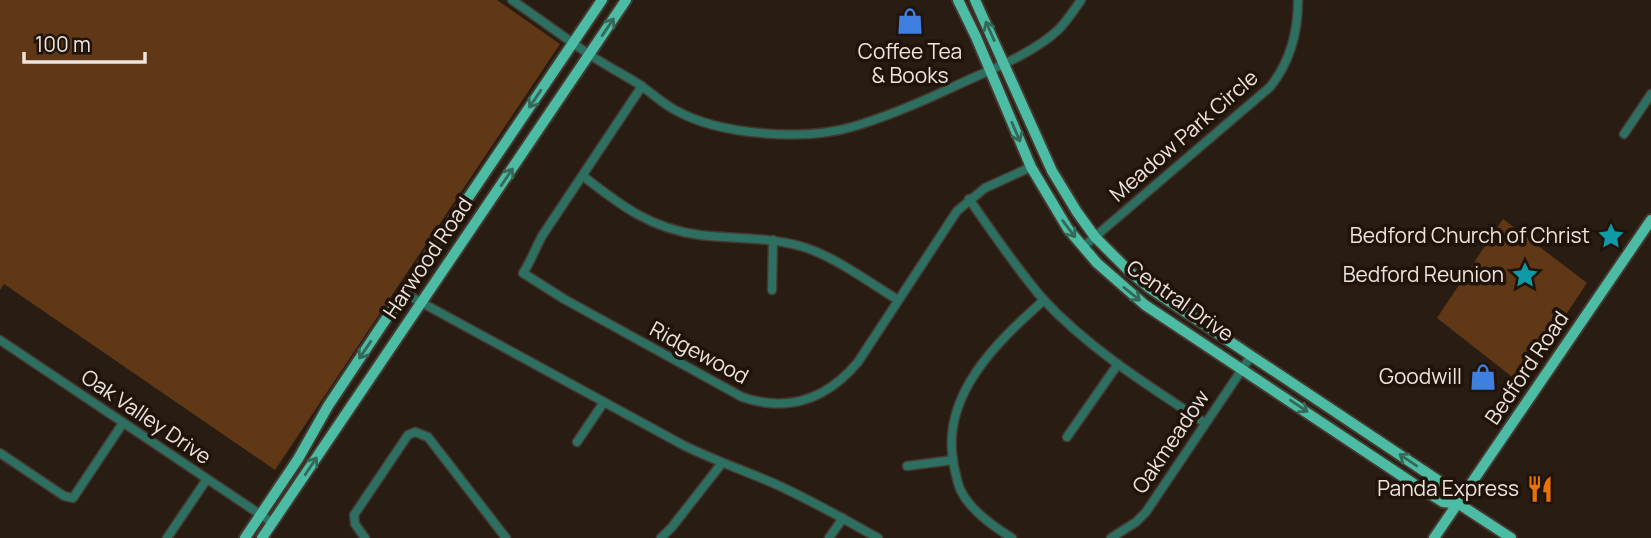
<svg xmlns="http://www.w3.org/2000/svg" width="1651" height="538" font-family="Manrope,sans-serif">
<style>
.green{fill:#613815}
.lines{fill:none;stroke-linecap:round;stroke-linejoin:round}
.minor-casing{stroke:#44382f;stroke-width:11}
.major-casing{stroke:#44382f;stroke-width:14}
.minor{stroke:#2d7061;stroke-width:8}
.major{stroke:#4cbca4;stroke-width:10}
.oneway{stroke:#366857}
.labels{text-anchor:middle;stroke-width:7;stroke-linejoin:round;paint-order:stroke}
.poi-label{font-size:21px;fill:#ede4de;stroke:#1f130a;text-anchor:end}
.street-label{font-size:21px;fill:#ede4de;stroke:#1f130a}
</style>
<rect width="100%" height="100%" fill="#291c13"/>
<g class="green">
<path d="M 0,0 L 497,0 L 560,44 L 275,470 L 4,284 L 0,290 Z"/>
<path d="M 1503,219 L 1587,283 L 1520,383 L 1437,318 Z"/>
</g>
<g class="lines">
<defs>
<g id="minor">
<path d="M 512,0 C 538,18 564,37 590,55 C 607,66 624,75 640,85 C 652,93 663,104 675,110 C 719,135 803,141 852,127 C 886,117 919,103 951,88 C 986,71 1030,56 1058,30 C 1067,21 1074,10 1081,0"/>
<path d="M 642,86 L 542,236 C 535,249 531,261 523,273 L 564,299 L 742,397 C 789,413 827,399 858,362 L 957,211 L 985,188 L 1031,167"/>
<path d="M 1624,134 L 1651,94"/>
<path d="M 583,176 C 620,205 651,229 700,235 C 733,239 768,237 800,246 C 831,254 870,283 898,300"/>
<path d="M 969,199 C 993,233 1016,268 1043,299 C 1089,349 1149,386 1205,423"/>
<path d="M 1083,247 L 1270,87 C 1291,61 1298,32 1298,0"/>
<path d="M 772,290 L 773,240"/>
<path d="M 404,293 L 683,445 C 713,460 743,470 773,483 C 809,499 844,519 878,538"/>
<path d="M 0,340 L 273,523"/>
<path d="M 1067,437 L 1118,364"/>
<path d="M 577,442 L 604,402"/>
<path d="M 0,453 L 64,496 L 73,498 L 123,423"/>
<path d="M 907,466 L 953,460"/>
<path d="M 167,538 L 207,479"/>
<path d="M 365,538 L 355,524 L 354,515 L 408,435 L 415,432 L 428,437 L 506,538"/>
<path d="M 661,538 L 672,527 L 722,463"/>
<path d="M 829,538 L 843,518"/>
<path d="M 1012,538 C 994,527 971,511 961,491 C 957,483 956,474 954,466 C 939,396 997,342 1044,300"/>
<path d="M 1111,538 L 1136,522 L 1146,512 L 1251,356"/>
</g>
<g id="major">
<path d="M 958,0 L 976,37 L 1031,167 L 1068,229 L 1097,263 L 1145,305 L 1417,486 L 1443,502 L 1459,504 L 1511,538"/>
<path d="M 975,0 L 1052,171 L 1077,212 L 1095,237 L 1129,271 L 1148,287 L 1451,489 L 1459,504"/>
<path d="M 245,538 L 298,459 L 328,406 L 380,328 L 602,0"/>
<path d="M 262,538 L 626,0"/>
<path d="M 1434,538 L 1651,220"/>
</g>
</defs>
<use href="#minor" class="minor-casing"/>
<use href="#major" class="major-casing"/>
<use href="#minor" class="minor"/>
<use href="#major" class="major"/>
</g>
<defs><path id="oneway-shaft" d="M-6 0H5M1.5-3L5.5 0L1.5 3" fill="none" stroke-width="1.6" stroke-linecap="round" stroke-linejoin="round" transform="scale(1.75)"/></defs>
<g class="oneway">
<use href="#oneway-shaft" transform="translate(608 27) rotate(-56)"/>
<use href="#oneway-shaft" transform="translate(990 31) rotate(-114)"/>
<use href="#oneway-shaft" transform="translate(535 99) rotate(124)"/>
<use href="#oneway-shaft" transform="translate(1016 132) rotate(67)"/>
<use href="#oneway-shaft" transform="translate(507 177) rotate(-56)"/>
<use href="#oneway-shaft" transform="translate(1069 229) rotate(53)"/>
<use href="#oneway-shaft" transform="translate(1132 294) rotate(39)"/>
<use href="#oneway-shaft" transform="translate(365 350) rotate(124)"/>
<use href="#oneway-shaft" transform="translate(1299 406) rotate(34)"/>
<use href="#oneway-shaft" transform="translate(1408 460) rotate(-146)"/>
<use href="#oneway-shaft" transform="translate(311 466) rotate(-56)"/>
</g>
<defs>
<symbol id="shop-bare" viewBox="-9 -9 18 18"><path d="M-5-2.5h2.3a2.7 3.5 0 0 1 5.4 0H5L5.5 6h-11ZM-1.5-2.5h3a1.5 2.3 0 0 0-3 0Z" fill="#3f7fe0" stroke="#1f130a" stroke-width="2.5" paint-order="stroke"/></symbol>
<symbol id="sight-bare" viewBox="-9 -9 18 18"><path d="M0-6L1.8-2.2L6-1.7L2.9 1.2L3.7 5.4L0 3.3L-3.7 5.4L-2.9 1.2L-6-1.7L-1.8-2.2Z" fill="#0f9aa8" stroke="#1f130a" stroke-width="2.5" paint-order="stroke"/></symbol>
<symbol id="restaurant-bare" viewBox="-9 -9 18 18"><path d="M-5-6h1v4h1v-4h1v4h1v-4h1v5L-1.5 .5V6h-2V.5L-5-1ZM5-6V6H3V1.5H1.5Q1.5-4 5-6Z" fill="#e8710a" stroke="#1f130a" stroke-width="2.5" paint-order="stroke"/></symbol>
</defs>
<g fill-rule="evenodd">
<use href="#shop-bare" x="891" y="2" width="38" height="38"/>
<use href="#sight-bare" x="1592" y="217" width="38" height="38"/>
<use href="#sight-bare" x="1506" y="256" width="38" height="38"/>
<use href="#shop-bare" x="1464" y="358" width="38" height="38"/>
<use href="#restaurant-bare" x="1521" y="470" width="38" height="38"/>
</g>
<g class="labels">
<g class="poi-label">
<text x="910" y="59" text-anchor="middle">Coffee Tea<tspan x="910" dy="24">&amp; Books</tspan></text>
<text x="1590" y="243">Bedford Church of Christ</text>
<text x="1504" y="282">Bedford Reunion</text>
<text x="1462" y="384">Goodwill</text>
<text x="1519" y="496">Panda Express</text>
</g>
<g class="street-label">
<text transform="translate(1184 136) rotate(-41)" y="7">Meadow Park Circle</text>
<text transform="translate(428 258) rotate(-56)" y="7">Harwood Road</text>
<text transform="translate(1180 301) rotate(35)" y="7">Central Drive</text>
<text transform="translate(699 353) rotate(28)" y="7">Ridgewood</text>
<text transform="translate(1527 368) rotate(-56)" y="7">Bedford Road</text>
<text transform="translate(146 417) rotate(34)" y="7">Oak Valley Drive</text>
<text transform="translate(1171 442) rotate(-56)" y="7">Oakmeadow</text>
</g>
</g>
<path d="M24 52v10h121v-10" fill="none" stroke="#ede4de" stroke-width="3.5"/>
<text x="35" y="52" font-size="21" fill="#ede4de" stroke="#1f130a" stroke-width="5" paint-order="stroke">100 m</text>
</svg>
